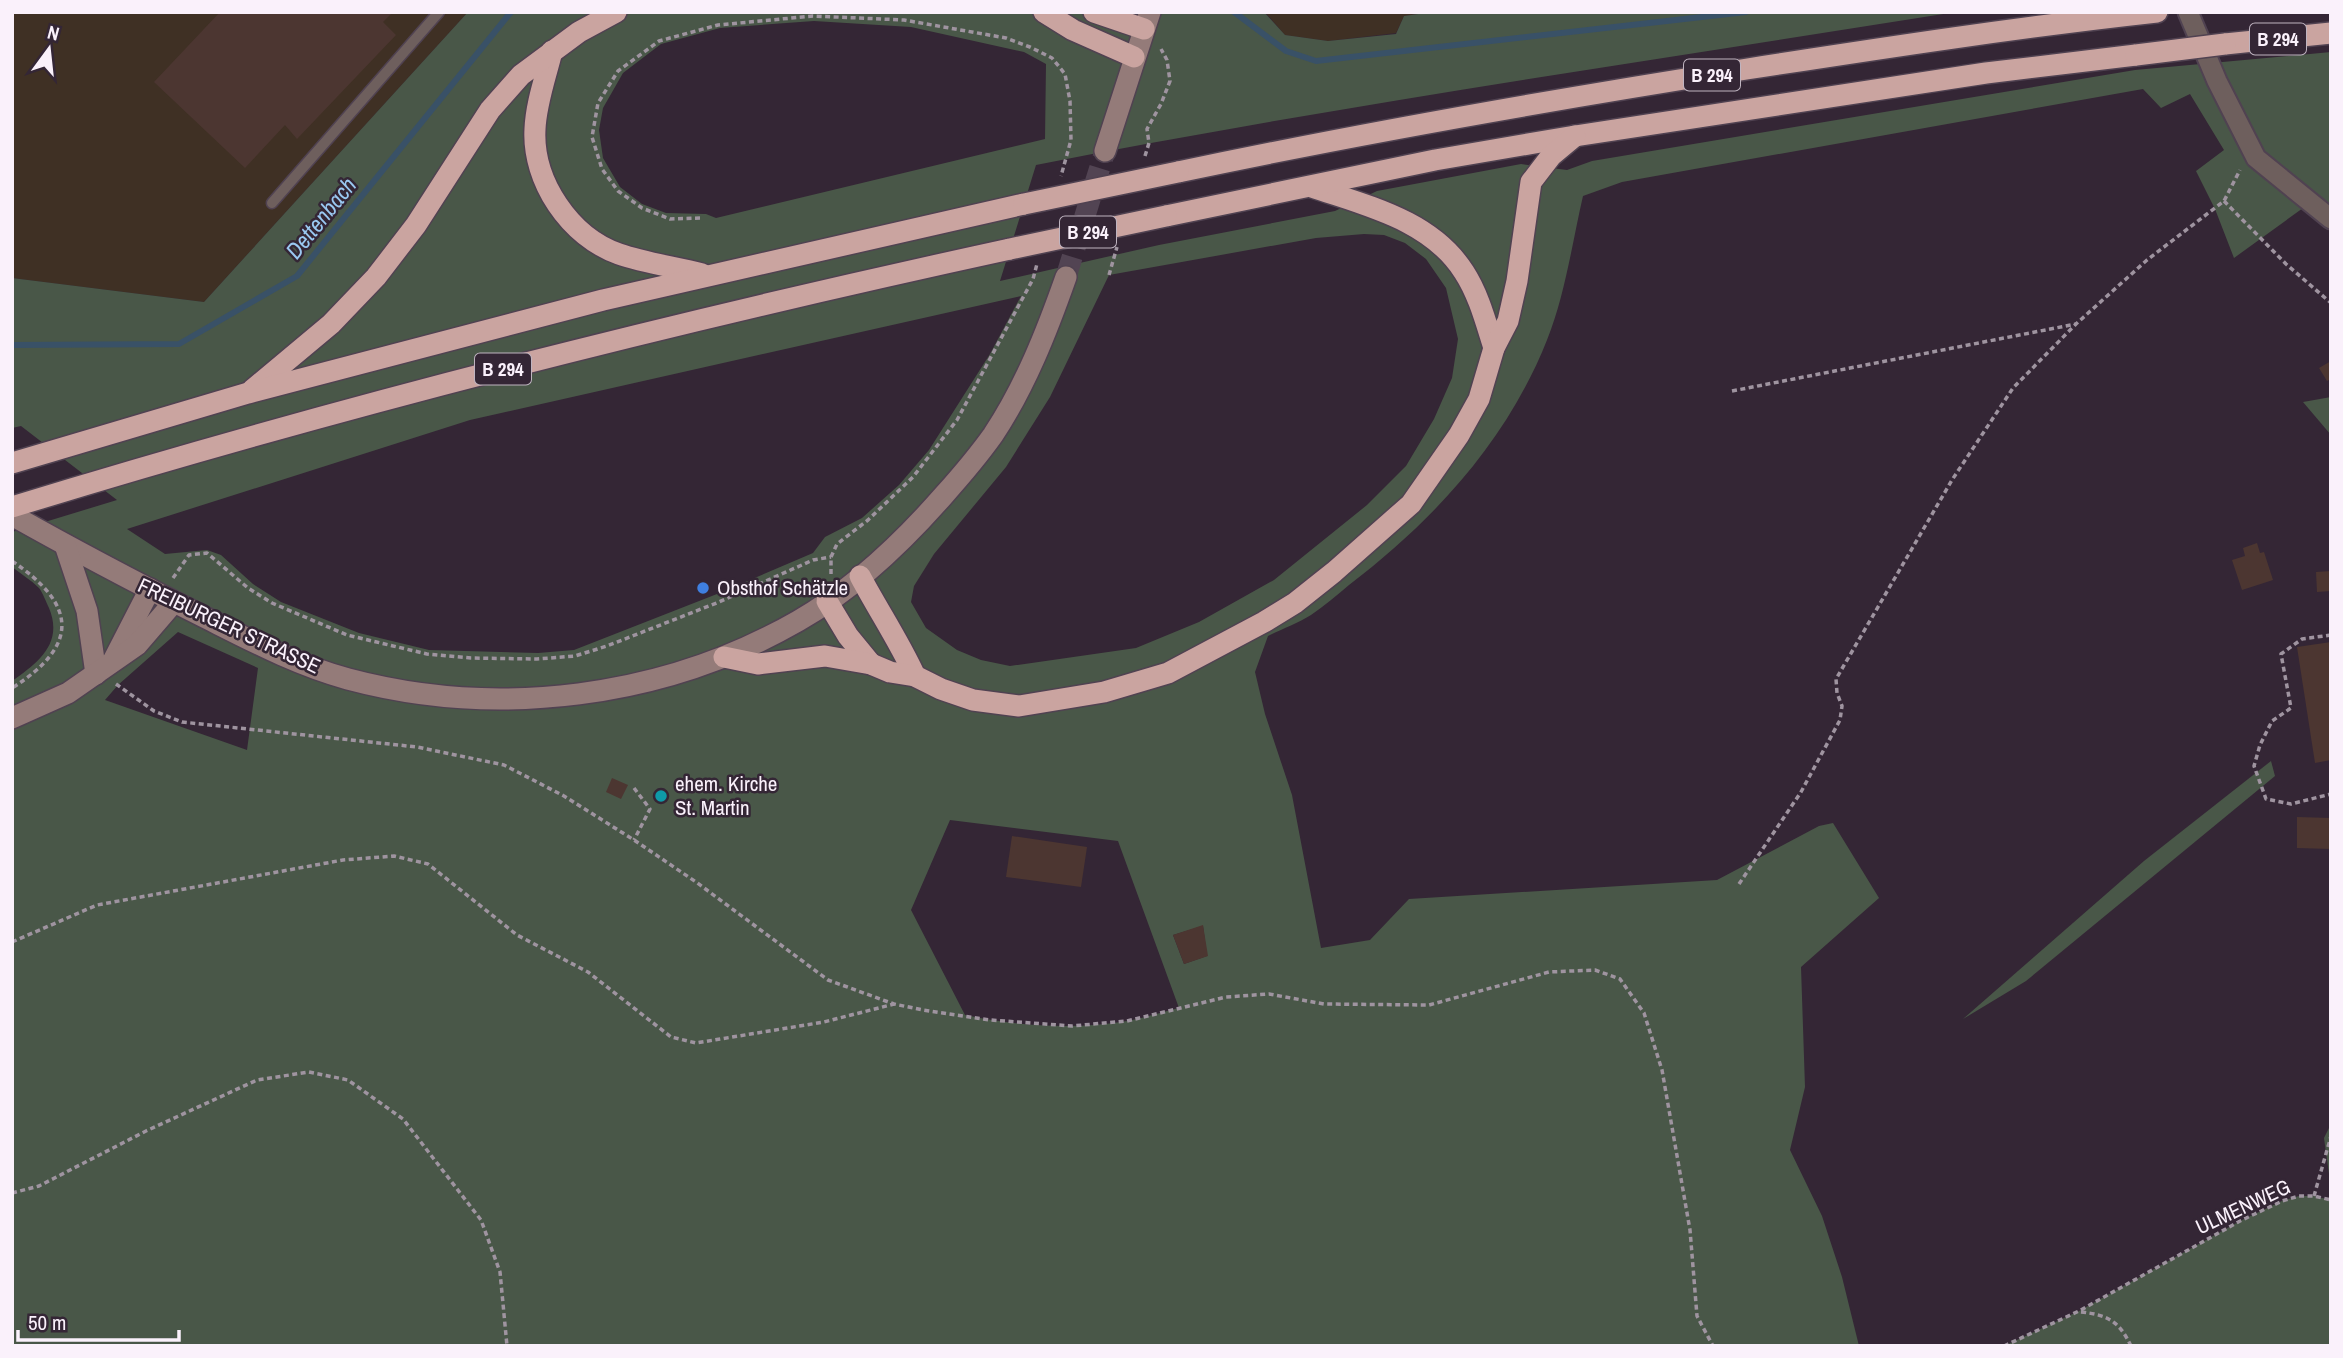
<svg xmlns="http://www.w3.org/2000/svg" width="2343" height="1358" font-family="'Archivo Narrow',sans-serif">
<style>
.industrial{fill:#3f3024}
.green{fill:#495748;fill-rule:evenodd}
.lines{fill:none;stroke-linecap:round;stroke-linejoin:round}
.stream{stroke:#395167;stroke-width:6}
.building{fill:#4c3631}
.secondary-tunnel{stroke:#524453;stroke-width:21;stroke-dasharray:21 10;stroke-linecap:butt}
.lane-casing{stroke:#504251;stroke-width:13}
.street-casing{stroke:#504251;stroke-width:23}
.secondary-casing{stroke:#504251;stroke-width:24}
.highway-casing{stroke:#504251;stroke-width:24}
.path{stroke:#9f94a0;stroke-width:3.5;stroke-dasharray:5 3.5;stroke-linecap:butt}
.lane{stroke:#6e5f5d;stroke-width:10}
.street{stroke:#6e5f5d;stroke-width:19}
.secondary{stroke:#947b79;stroke-width:21}
.highway{stroke:#caa4a0;stroke-width:21}
.highway-bridge-casing{stroke:#504251;stroke-width:24;stroke-linecap:butt}
.highway-bridge{stroke:#caa4a0;stroke-width:21}
.shop-dot{fill:#3f7fe0;stroke:#342635;stroke-width:2.5}
.culture-dot{fill:#0f9aa8;stroke:#342635;stroke-width:2.5}
.labels{text-anchor:middle;stroke-width:5;stroke-linejoin:round;paint-order:stroke}
.shield{fill:#342635;stroke:#bfb4c0;stroke-width:2}
.shield-label{font-size:19px;font-weight:bold;fill:#faf1fb}
.poi-label{font-size:21px;fill:#faf1fb;stroke:#342635;text-anchor:start}
.street-label{font-size:21px;fill:#faf1fb;stroke:#342635}
.water-label{font-size:23px;font-style:italic;fill:#9ac8f1;stroke:#342635}
</style>
<rect width="100%" height="100%" fill="#342635"/>
<g class="industrial">
<path d="M 12,12 L 468,12 L 204,302 L 12,278 Z"/>
<path d="M 1265,12 L 1432,12 L 1404,16 L 1396,33 L 1328,41 L 1285,35 Z"/>
</g>
<g class="green">
<path d="M 468,12 L 1264,12 L 1285,35 L 1328,41 L 1396,34 L 1404,16 L 1432,12 L 1956,12 C 1649,61 1341,105 1036,165 L 1000,281 L 1159,245 L 1335,211 L 1377,191 L 1521,164 L 1567,170 L 1592,161 L 2135,70 L 2331,52 L 2331,219 L 2310,203 L 2234,258 L 2215,209 L 2196,171 L 2224,150 L 2190,94 L 2161,108 L 2143,89 L 1622,182 L 1583,196 C 1572,244 1565,295 1547,340 C 1507,441 1434,520 1349,585 C 1337,595 1324,606 1311,615 C 1298,623 1282,629 1268,636 L 1255,672 L 1265,714 L 1292,795 L 1321,948 L 1370,940 L 1409,899 L 1717,880 L 1819,826 L 1833,823 L 1879,898 L 1801,967 L 1805,1087 L 1790,1150 L 1822,1216 L 1842,1277 L 1859,1346 L 12,1346 L 12,681 C 37,663 64,644 49,608 C 46,602 43,593 39,588 C 31,580 21,574 12,567 L 12,532 L 117,500 L 21,426 L 12,428 L 12,278 L 204,302 ZM 814,21 L 911,27 L 1024,52 L 1046,64 L 1045,139 L 716,218 L 706,214 L 666,213 L 642,204 L 620,187 L 603,158 L 599,130 L 603,108 L 623,73 L 661,44 L 720,28 ZM 1364,234 L 1384,235 L 1405,243 L 1426,259 L 1446,288 L 1458,339 L 1452,378 L 1434,419 L 1406,466 L 1367,505 L 1274,580 L 1199,622 L 1136,648 L 1010,666 L 981,660 L 957,650 L 926,628 L 911,602 L 914,586 L 934,554 L 1006,467 L 1050,397 L 1109,275 L 1316,238 ZM 1021,296 L 990,354 L 929,450 L 899,485 L 862,518 L 825,537 L 813,553 L 717,594 L 574,650 L 538,653 L 429,650 L 359,633 L 281,602 L 253,584 L 221,555 L 207,550 L 165,554 L 127,529 L 470,420 ZM 178,632 L 258,668 L 247,750 L 105,700 L 118,685 ZM 950,820 L 1118,841 L 1179,1008 C 1162,1012 1144,1018 1127,1021 C 1074,1030 1017,1026 965,1015 L 911,910 ZM 1203,926 L 1207,956 L 1184,964 L 1173,935 Z"/>
<path d="M 2331,397 L 2331,435 L 2303,402 Z"/>
<path d="M 2271,761 L 2275,776 L 2026,981 L 1963,1019 L 2144,861 Z"/>
<path d="M 2331,1124 L 2331,1188 L 2324,1138 Z"/>
<path d="M 2299,1196 L 2314,1196 L 2331,1200 L 2331,1346 L 2004,1346 L 2079,1311 L 2240,1221 L 2282,1201 Z"/>
</g>
<g class="lines">
<g class="stream">
<path d="M 1234,12 L 1286,51 L 1316,61 L 1746,12"/>
<path d="M 12,345 L 179,344 L 297,276 L 511,12"/>
</g>
</g>
<g class="building">
<path d="M 220,12 L 393,12 L 383,22 L 396,35 L 297,139 L 285,125 L 245,168 L 154,82 Z"/>
<path d="M 2331,361 L 2331,379 L 2327,381 L 2319,368 Z"/>
<path d="M 2257,543 L 2260,553 L 2264,552 L 2273,580 L 2242,590 L 2232,560 L 2245,556 L 2243,548 Z"/>
<path d="M 2331,571 L 2331,591 L 2317,592 L 2316,572 Z"/>
<path d="M 2331,642 L 2331,760 L 2315,763 L 2297,647 Z"/>
<path d="M 612,778 L 628,785 L 621,799 L 606,792 Z"/>
<path d="M 2297,817 L 2331,818 L 2331,849 L 2297,848 Z"/>
<path d="M 1012,836 L 1087,847 L 1081,887 L 1006,877 Z"/>
<path d="M 1203,925 L 1208,956 L 1184,964 L 1173,935 Z"/>
</g>
<g class="lines">
<path class="secondary-tunnel" d="M 1066,277 L 1105,151"/>
<defs>
<path id="lane" d="M 272,203 L 439,12"/>
<path id="street" d="M 2188,12 L 2217,81 L 2256,158 L 2331,219"/>
<g id="secondary">
<path d="M 1105,151 L 1150,12"/>
<path d="M 12,515 C 74,550 137,583 200,615 C 248,639 296,665 348,679 C 498,719 664,698 798,621 C 854,589 902,543 944,495 C 961,476 978,456 993,435 C 1025,387 1047,331 1066,277"/>
<path d="M 65,545 L 87,611 L 96,674"/>
<path d="M 114,659 L 150,589"/>
<path d="M 12,718 L 68,693 L 137,645 L 174,602"/>
</g>
<g id="highway">
<path d="M 1044,12 L 1073,30 L 1134,57"/>
<path d="M 1094,12 L 1144,29"/>
<path d="M 2225,44 L 2331,33"/>
<path d="M 552,51 C 546,76 536,103 535,129 C 532,181 570,237 619,254 C 645,263 675,267 702,274"/>
<path d="M 1178,172 C 1367,132 1557,99 1747,69 C 1883,48 2020,27 2157,12"/>
<path d="M 1312,187 C 1367,206 1431,220 1464,272 C 1479,295 1486,323 1494,348"/>
<path d="M 1166,216 L 1435,160 L 1575,136 L 1986,73 L 2136,55"/>
<path d="M 252,390 L 331,324 L 376,277 L 416,225 L 490,110 L 521,75 L 579,32 L 616,12"/>
<path d="M 12,463 L 248,393 L 603,300 L 1024,204"/>
<path d="M 12,507 C 341,406 674,322 1010,249"/>
<path d="M 860,576 C 878,610 899,641 915,676"/>
<path d="M 827,601 L 848,636 L 871,664"/>
<path d="M 724,657 L 758,664 L 825,656 L 871,664 L 890,672 L 915,676 L 941,689 L 973,700 L 1019,706 L 1104,692 L 1168,673 L 1264,622 L 1295,603 L 1334,572 L 1411,504 L 1459,435 L 1479,399 L 1494,348 L 1508,321 L 1517,281 L 1531,182 L 1551,156 L 1575,136"/>
</g>
</defs>
<use href="#lane" class="lane-casing"/>
<use href="#street" class="street-casing"/>
<use href="#secondary" class="secondary-casing"/>
<use href="#highway" class="highway-casing"/>
<g class="path">
<path d="M 1145,156 L 1149,143 L 1147,129 L 1161,104 L 1170,81 L 1167,60 L 1161,49"/>
<path d="M 2224,201 L 2286,264 L 2331,303"/>
<path d="M 700,218 L 670,219 L 642,208 L 618,191 L 602,169 L 592,137 L 598,103 L 618,71 L 659,41 L 718,25 L 813,16 L 904,20 L 1006,38 L 1030,47 L 1052,58 L 1065,74 L 1070,101 L 1071,140 L 1061,176"/>
<path d="M 1109,275 L 1117,247"/>
<path d="M 1732,391 L 2076,324"/>
<path d="M 12,561 C 77,605 80,645 12,688"/>
<path d="M 831,574 L 831,557 L 837,544 L 868,520 L 913,477 L 957,420 L 1033,279 L 1037,264"/>
<path d="M 173,578 L 189,555 L 207,553 L 248,588 L 272,603 L 347,635 L 427,654 L 471,658 L 537,659 L 575,656 L 607,646 L 719,602 L 813,560 L 831,557"/>
<path d="M 2331,635 L 2302,639 L 2281,654 L 2291,708 L 2272,721 L 2260,745 L 2254,766 L 2266,799 L 2291,804 L 2331,794"/>
<path d="M 116,684 L 154,711 L 182,722 L 417,747 L 504,765 L 564,796 L 634,840 L 696,882 L 828,980 L 894,1004 L 923,1010 L 990,1020 L 1072,1026 L 1127,1021 L 1226,997 L 1269,994 L 1324,1004 L 1429,1005 L 1549,972 L 1595,970 L 1620,979 L 1644,1013 L 1662,1070 L 1690,1230 L 1697,1316 L 1713,1346"/>
<path d="M 634,788 L 650,809 L 634,840"/>
<path d="M 1739,884 L 1801,792 L 1840,720 L 1842,706 L 1837,693 L 1836,679 L 1952,480 L 2013,388 L 2076,324 L 2147,260 L 2224,201 L 2240,170"/>
<path d="M 12,942 L 97,905 L 343,860 L 394,856 L 428,864 L 517,935 L 588,972 L 671,1037 L 696,1043 L 824,1022 L 894,1004"/>
<path d="M 12,1193 L 39,1186 L 146,1131 L 257,1080 L 309,1072 L 348,1080 L 403,1119 L 481,1220 L 500,1272 L 507,1346"/>
<path d="M 2314,1196 L 2331,1136"/>
<path d="M 2081,1312 C 2108,1315 2119,1321 2131,1346"/>
<path d="M 2004,1346 L 2079,1311 L 2240,1221 L 2282,1201 L 2299,1196 L 2314,1196 L 2331,1200"/>
</g>
<use href="#lane" class="lane"/>
<use href="#street" class="street"/>
<use href="#secondary" class="secondary"/>
<use href="#highway" class="highway"/>
<defs>
<g id="highway-bridge">
<path d="M 2136,55 L 2225,44"/>
<path d="M 1024,204 L 1178,172"/>
<path d="M 1010,249 L 1166,216"/>
</g>
</defs>
<use href="#highway-bridge" class="highway-bridge-casing"/>
<use href="#highway-bridge" class="highway-bridge"/>
</g>
<circle class="shop-dot" cx="703" cy="588" r="7"/>
<circle class="culture-dot" cx="661" cy="796" r="7"/>
<g class="labels">
<g class="shield">
<rect x="2250" y="23.5" width="56" height="31" rx="5"/>
<rect x="1684" y="59.5" width="56" height="31" rx="5"/>
<rect x="1060" y="216.5" width="56" height="31" rx="5"/>
<rect x="475" y="353.5" width="56" height="31" rx="5"/>
</g>
<g class="shield-label">
<text x="2278" y="46">B 294</text>
<text x="1712" y="82">B 294</text>
<text x="1088" y="239">B 294</text>
<text x="503" y="376">B 294</text>
</g>
<g class="poi-label">
<text x="717" y="595">Obsthof Schätzle</text>
<text x="675" y="791">ehem. Kirche<tspan x="675" dy="24">St. Martin</tspan></text>
</g>
<g class="street-label">
<text transform="translate(229 626) rotate(25)" y="7">FREIBURGER STRASSE</text>
<text transform="translate(2243 1207) rotate(-25)" y="7">ULMENWEG</text>
</g>
<g class="water-label">
<text transform="translate(321 218) rotate(-51)" y="8">Dettenbach</text>
</g>
</g>
<rect width="2343" height="1358" fill="none" stroke="#faf1fb" stroke-width="28"/>
<g transform="translate(49 49) rotate(15)" stroke="#342635" stroke-width="5" paint-order="stroke">
<path d="M0-5L12 26L0 18L-12 26Z" fill="#faf1fb"/>
<text y="-10" font-size="19" font-weight="bold" text-anchor="middle" fill="#faf1fb">N</text>
</g>
<path d="M18 1330v10h161v-10" fill="none" stroke="#faf1fb" stroke-width="3.5"/>
<text x="28" y="1330" font-size="21" fill="#faf1fb" stroke="#342635" stroke-width="5" paint-order="stroke">50 m</text>
</svg>
